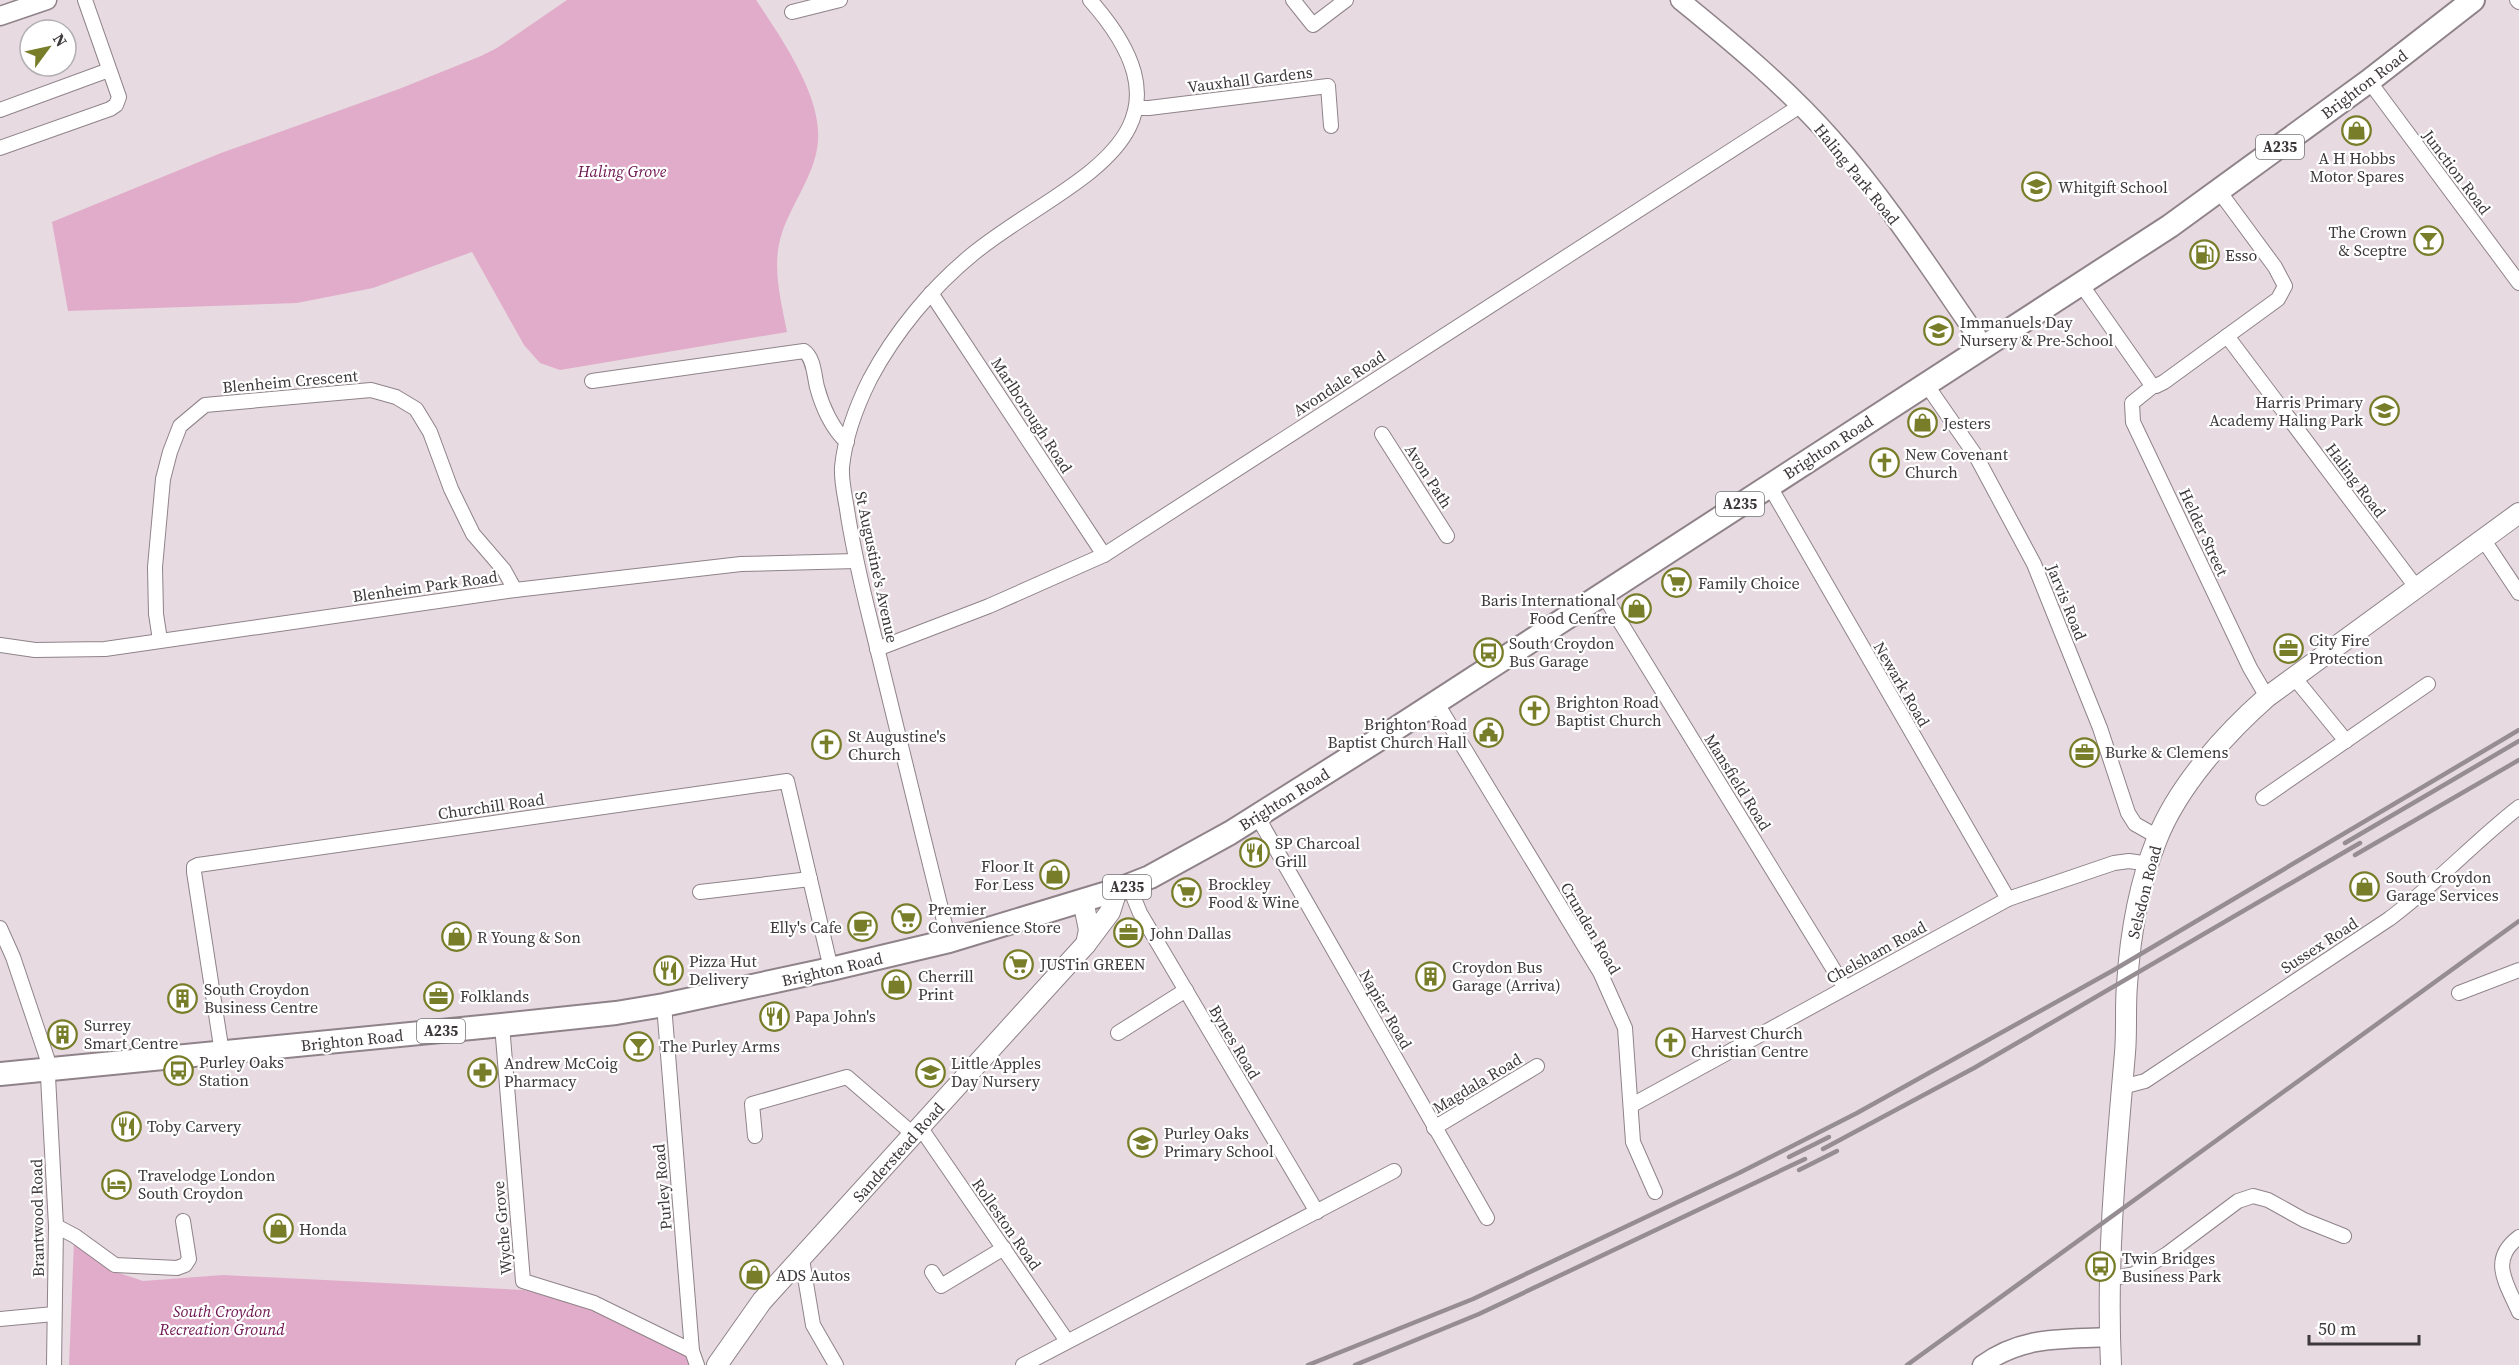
<svg xmlns="http://www.w3.org/2000/svg" width="2519" height="1365" font-family="'Source Serif 4',serif">
<style>
.green{fill:#e1acc9}
.lines{fill:none;stroke-linecap:round;stroke-linejoin:round}
.minor-casing{stroke:#8f8389;stroke-width:16}
.tertiary-casing{stroke:#8f8389;stroke-width:21}
.secondary-casing{stroke:#8f8389;stroke-width:22}
.primary-casing{stroke:#8f8389;stroke-width:26}
.minor{stroke:#fff;stroke-width:14}
.tertiary{stroke:#fff;stroke-width:18}
.secondary{stroke:#fff;stroke-width:20}
.primary{stroke:#fff;stroke-width:22}
.rail{stroke:#968d92;stroke-width:4.5}
.labels{text-anchor:middle;stroke-width:4.5;stroke-linejoin:round;paint-order:stroke}
.shield{fill:#fff;stroke:#777475;stroke-width:1.5}
.shield-label{font-size:15px;font-weight:bold;fill:#3d383a}
.street-label{font-size:16px;fill:#3d383a;stroke:#fff}
.poi-label{font-size:16px;fill:#3d383a;stroke:#fff;text-anchor:start}
.park-label{font-size:16px;font-style:italic;fill:#6d1450;stroke:#fff}
</style>
<rect width="100%" height="100%" fill="#e7dae1"/>
<g class="green">
<path d="M 567,0 L 756,0 C 779,34 816,88 818,130 C 821,168 793,199 782,233 C 771,265 781,300 787,332 L 560,370 L 540,363 L 524,345 L 472,252 L 373,288 L 297,303 L 68,311 L 52,222 L 221,153 L 399,89 L 481,56 L 497,48 Z"/>
<path d="M 74,1241 L 116,1272 L 143,1281 L 223,1275 L 524,1290 L 591,1308 L 687,1355 L 690,1365 L 69,1365 Z"/>
</g>
<g class="lines">
<defs>
<g id="minor">
<path d="M 1293,0 L 1313,25 L 1346,0"/>
<path d="M 2517,0 L 2519,2"/>
<path d="M 792,12 L 840,0"/>
<path d="M 2369,81 L 2519,283"/>
<path d="M 1137,108 L 1149,108 L 1328,86 L 1331,126"/>
<path d="M 0,110 L 109,70"/>
<path d="M 0,148 L 110,109 L 116,105 L 119,97 L 85,0"/>
<path d="M 2081,284 L 2151,384 L 2156,386 L 2164,382 L 2278,299 L 2285,286 L 2275,267 L 2219,191"/>
<path d="M 931,293 L 1104,555"/>
<path d="M 2227,336 L 2416,587"/>
<path d="M 592,381 L 804,351 C 814,358 814,375 817,387 C 822,406 832,429 847,442"/>
<path d="M 1926,384 L 1976,456 L 2034,564 L 2100,728 L 2128,813 L 2135,824 L 2158,837"/>
<path d="M 2153,386 L 2132,403 L 2133,422 L 2250,668 L 2267,697"/>
<path d="M 1382,434 L 1447,536"/>
<path d="M 1769,485 L 2008,899"/>
<path d="M 2483,539 L 2519,593"/>
<path d="M 1603,594 L 1845,988"/>
<path d="M 160,640 L 156,614 L 155,567 L 163,479 L 170,452 L 180,426 L 205,405 L 371,390 L 396,397 L 416,409 L 430,432 L 451,489 L 473,534 L 504,570 L 515,590"/>
<path d="M 0,645 L 35,650 L 105,649 L 515,590 L 741,564 L 856,561"/>
<path d="M 877,649 L 989,606 L 1104,555 L 1800,106"/>
<path d="M 2293,676 L 2346,741"/>
<path d="M 1436,702 L 1600,972 L 1625,1028 L 1633,1142 L 1655,1192"/>
<path d="M 2263,798 L 2428,684"/>
<path d="M 1257,816 L 1487,1218"/>
<path d="M 1129,886 L 1140,913 L 1317,1212"/>
<path d="M 700,892 L 810,879"/>
<path d="M 0,928 L 13,957 L 47,1058 L 56,1226 L 54,1365"/>
<path d="M 949,941 C 923,835 896,729 871,623 C 862,587 854,552 848,516 C 846,500 841,483 842,467 C 845,438 857,405 870,379 C 895,332 932,287 974,253 C 1066,179 1213,139 1090,0"/>
<path d="M 2459,993 L 2519,970"/>
<path d="M 664,1005 L 692,1351 L 697,1365"/>
<path d="M 502,1025 L 523,1281 L 594,1303 L 692,1351"/>
<path d="M 1118,1033 L 1186,990"/>
<path d="M 222,1053 L 194,872 L 194,867 L 198,865 L 787,781 L 831,969"/>
<path d="M 2122,1087 L 2145,1081 L 2389,919 C 2435,885 2474,842 2519,807"/>
<path d="M 1632,1105 L 2008,899 L 2114,863 L 2129,861 L 2149,864"/>
<path d="M 920,1127 L 1067,1341"/>
<path d="M 1434,1128 L 1537,1066"/>
<path d="M 755,1136 L 752,1104 L 847,1077 L 913,1134"/>
<path d="M 56,1226 L 75,1236 L 115,1265 L 177,1268 L 185,1265 L 189,1259 L 183,1221"/>
<path d="M 2519,1237 C 2488,1260 2507,1284 2519,1312"/>
<path d="M 802,1259 L 813,1325 L 836,1365"/>
<path d="M 932,1272 L 941,1286 L 1004,1248"/>
<path d="M 2110,1279 L 2134,1274 L 2167,1254 L 2238,1201 L 2253,1196 L 2268,1200 L 2304,1220 L 2344,1236"/>
<path d="M 0,1319 L 54,1314"/>
<path d="M 1023,1365 L 1394,1171"/>
</g>
<g id="tertiary">
<path d="M 1680,0 C 1733,43 1787,88 1832,139 C 1888,202 1935,276 1983,345"/>
<path d="M 0,16 L 47,0"/>
<path d="M 1982,1365 C 2024,1335 2061,1340 2110,1337"/>
</g>
<g id="secondary">
<path d="M 1083,900 L 1089,930 L 1086,944"/>
<path d="M 717,1365 L 762,1301 L 1086,944 L 1110,912 L 1117,890"/>
<path d="M 2111,1365 C 2106,1260 2116,1157 2125,1053 C 2127,1030 2125,1008 2127,985 C 2130,936 2139,884 2157,839 C 2178,786 2225,734 2267,697 L 2519,513"/>
</g>
<path id="primary" d="M 0,1074 L 502,1025 L 616,1013 L 664,1005 L 831,969 L 949,941 L 1117,890 L 1150,877 L 1230,833 L 1392,731 L 2170,226 L 2369,81 L 2473,0"/>
</defs>
<use href="#minor" class="minor-casing"/>
<use href="#tertiary" class="tertiary-casing"/>
<use href="#secondary" class="secondary-casing"/>
<use href="#primary" class="primary-casing"/>
<use href="#minor" class="minor"/>
<use href="#tertiary" class="tertiary"/>
<use href="#secondary" class="secondary"/>
<use href="#primary" class="primary"/>
<g class="rail">
<path d="M 2345,843 L 2519,741"/>
<path d="M 2355,855 L 2519,760"/>
<path d="M 1823,1149 L 1974,1068 L 2360,843"/>
<path d="M 1789,1157 L 1829,1137"/>
<path d="M 1799,1170 L 1837,1151"/>
<path d="M 1308,1365 L 1473,1299 L 1739,1173 L 1857,1113 L 2112,971 L 2519,730"/>
<path d="M 1355,1365 L 1479,1314 L 1805,1159"/>
<path d="M 1907,1365 L 2519,921"/>
</g>
</g>
<defs>
<symbol id="shop-ring" viewBox="-11 -11 22 22"><circle r="9.5" fill="#fff" stroke="#777d28" stroke-width="1.5"/><path d="M-5-2.5h2.3a2.7 3.5 0 0 1 5.4 0H5L5.5 6h-11ZM-1.5-2.5h3a1.5 2.3 0 0 0-3 0Z" fill="#777d28"/></symbol>
<symbol id="school-ring" viewBox="-11 -11 22 22"><circle r="9.5" fill="#fff" stroke="#777d28" stroke-width="1.5"/><path d="M0-5L7-2L0 1L-7-2ZM-4 1L0 2.5L4 1V4Q0 6-4 4Z" fill="#777d28"/></symbol>
<symbol id="bar-ring" viewBox="-11 -11 22 22"><circle r="9.5" fill="#fff" stroke="#777d28" stroke-width="1.5"/><path d="M-6-5H6L.8 .8V4.5H3.5V6h-7V4.5H-.8V.8Z" fill="#777d28"/></symbol>
<symbol id="fuel-ring" viewBox="-11 -11 22 22"><circle r="9.5" fill="#fff" stroke="#777d28" stroke-width="1.5"/><path d="M-5.5-6h7V0h2V4h1.3V-2.5L3-4.5l.8-.8L6-3V5H2.5V1h-1V6h-7ZM-4.2-4.7v3.2H.2V-4.7Z" fill="#777d28"/></symbol>
<symbol id="church-ring" viewBox="-11 -11 22 22"><circle r="9.5" fill="#fff" stroke="#777d28" stroke-width="1.5"/><path d="M-1.2-6h2.4v3.5h3.3v2.4h-3.3V6h-2.4V-.1h-3.3v-2.4h3.3Z" fill="#777d28"/></symbol>
<symbol id="supermarket-ring" viewBox="-11 -11 22 22"><circle r="9.5" fill="#fff" stroke="#777d28" stroke-width="1.5"/><path d="M-6-5.5h2.5l.6 2H6L4.5 2H-2.5L-4.4-4H-6ZM-1.5 3.2a1.3 1.3 0 1 0 .1 0ZM3 3.2a1.3 1.3 0 1 0 .1 0Z" fill="#777d28"/></symbol>
<symbol id="office-ring" viewBox="-11 -11 22 22"><circle r="9.5" fill="#fff" stroke="#777d28" stroke-width="1.5"/><path d="M-6-3h4V-5.5h4V-3h4V5H-6ZM-1-4.5V-3h2v-1.5ZM-6 0V1H6V0Z" fill="#777d28"/></symbol>
<symbol id="bus-ring" viewBox="-11 -11 22 22"><circle r="9.5" fill="#fff" stroke="#777d28" stroke-width="1.5"/><path d="M-5-6H5V4H4V6H2V4H-2V6H-4V4H-5ZM-3.5-4V0h7V-4ZM-3.5 1.2v1.5H-2V1.2ZM2 1.2v1.5H3.5V1.2Z" fill="#777d28"/></symbol>
<symbol id="civic-ring" viewBox="-11 -11 22 22"><circle r="9.5" fill="#fff" stroke="#777d28" stroke-width="1.5"/><path d="M-.6-6.5H3V-4.5H.6V-3L4-1V1h2V6H-6V1h2V-1L-.6-3ZM-1.2 2.5V6h2.4V2.5Z" fill="#777d28"/></symbol>
<symbol id="restaurant-ring" viewBox="-11 -11 22 22"><circle r="9.5" fill="#fff" stroke="#777d28" stroke-width="1.5"/><path d="M-5-6h1v4h1v-4h1v4h1v-4h1v5L-1.5 .5V6h-2V.5L-5-1ZM5-6V6H3V1.5H1.5Q1.5-4 5-6Z" fill="#777d28"/></symbol>
<symbol id="cafe-ring" viewBox="-11 -11 22 22"><circle r="9.5" fill="#fff" stroke="#777d28" stroke-width="1.5"/><path d="M-5.5-4.5H6V0H3Q3 3.5 0 3.5H-2.5Q-5.5 3.5-5.5 0ZM3-3.2v2h1.7v-2ZM-6 4.5H4V6H-6Z" fill="#777d28"/></symbol>
<symbol id="building-ring" viewBox="-11 -11 22 22"><circle r="9.5" fill="#fff" stroke="#777d28" stroke-width="1.5"/><path d="M-4-6H4V6H1V3H-1V6H-4ZM-2.5-4.3h1.7v1.8h-1.7ZM.8-4.3h1.7v1.8H.8ZM-2.5-1h1.7V.8h-1.7ZM.8-1h1.7V.8H.8Z" fill="#777d28"/></symbol>
<symbol id="pharmacy-ring" viewBox="-11 -11 22 22"><circle r="9.5" fill="#fff" stroke="#777d28" stroke-width="1.5"/><path d="M-2-6h4v4h4v4h-4v4h-4v-4h-4v-4h4Z" fill="#777d28"/></symbol>
<symbol id="hotel-ring" viewBox="-11 -11 22 22"><circle r="9.5" fill="#fff" stroke="#777d28" stroke-width="1.5"/><path d="M-6-4.5h1.5V1H6V5H4.5V3h-9V5H-6ZM-4 0a1.8 1.8 0 1 1 3.6 0ZM.5 0V-2.5h3Q6-2.5 6 0Z" fill="#777d28"/></symbol>
</defs>
<g fill-rule="evenodd">
<use href="#shop-ring" x="2340" y="114" width="33" height="33"/>
<use href="#school-ring" x="2020" y="170" width="33" height="33"/>
<use href="#bar-ring" x="2412" y="224" width="33" height="33"/>
<use href="#fuel-ring" x="2188" y="238" width="33" height="33"/>
<use href="#school-ring" x="1922" y="314" width="33" height="33"/>
<use href="#school-ring" x="2368" y="394" width="33" height="33"/>
<use href="#shop-ring" x="1906" y="406" width="33" height="33"/>
<use href="#church-ring" x="1868" y="446" width="33" height="33"/>
<use href="#supermarket-ring" x="1660" y="566" width="33" height="33"/>
<use href="#shop-ring" x="1620" y="592" width="33" height="33"/>
<use href="#office-ring" x="2272" y="632" width="33" height="33"/>
<use href="#bus-ring" x="1472" y="636" width="33" height="33"/>
<use href="#church-ring" x="1518" y="694" width="33" height="33"/>
<use href="#civic-ring" x="1472" y="716" width="33" height="33"/>
<use href="#church-ring" x="810" y="728" width="33" height="33"/>
<use href="#office-ring" x="2068" y="736" width="33" height="33"/>
<use href="#restaurant-ring" x="1238" y="836" width="33" height="33"/>
<use href="#shop-ring" x="1038" y="858" width="33" height="33"/>
<use href="#shop-ring" x="2348" y="870" width="33" height="33"/>
<use href="#supermarket-ring" x="1170" y="876" width="33" height="33"/>
<use href="#supermarket-ring" x="890" y="902" width="33" height="33"/>
<use href="#cafe-ring" x="846" y="910" width="33" height="33"/>
<use href="#office-ring" x="1112" y="916" width="33" height="33"/>
<use href="#shop-ring" x="440" y="920" width="33" height="33"/>
<use href="#supermarket-ring" x="1002" y="948" width="33" height="33"/>
<use href="#restaurant-ring" x="652" y="954" width="33" height="33"/>
<use href="#building-ring" x="1414" y="960" width="33" height="33"/>
<use href="#shop-ring" x="880" y="968" width="33" height="33"/>
<use href="#office-ring" x="422" y="980" width="33" height="33"/>
<use href="#building-ring" x="166" y="982" width="33" height="33"/>
<use href="#restaurant-ring" x="758" y="1000" width="33" height="33"/>
<use href="#building-ring" x="46" y="1018" width="33" height="33"/>
<use href="#church-ring" x="1654" y="1026" width="33" height="33"/>
<use href="#bar-ring" x="622" y="1030" width="33" height="33"/>
<use href="#bus-ring" x="162" y="1054" width="33" height="33"/>
<use href="#pharmacy-ring" x="466" y="1056" width="33" height="33"/>
<use href="#school-ring" x="914" y="1056" width="33" height="33"/>
<use href="#restaurant-ring" x="110" y="1110" width="33" height="33"/>
<use href="#school-ring" x="1126" y="1126" width="33" height="33"/>
<use href="#hotel-ring" x="100" y="1168" width="33" height="33"/>
<use href="#shop-ring" x="262" y="1212" width="33" height="33"/>
<use href="#bus-ring" x="2084" y="1250" width="33" height="33"/>
<use href="#shop-ring" x="738" y="1258" width="33" height="33"/>
</g>
<g class="labels">
<g class="shield">
<rect x="2256" y="135" width="48" height="24" rx="4.5"/>
<rect x="1716" y="492" width="48" height="24" rx="4.5"/>
<rect x="1103" y="875" width="48" height="24" rx="4.5"/>
<rect x="417" y="1019" width="48" height="24" rx="4.5"/>
</g>
<g class="shield-label">
<text x="2280" y="152">A235</text>
<text x="1740" y="509">A235</text>
<text x="1127" y="892">A235</text>
<text x="441" y="1036">A235</text>
</g>
<g class="street-label">
<text transform="translate(1250 79) rotate(-7)" y="6">Vauxhall Gardens</text>
<text transform="translate(2364 84) rotate(-37)" y="6">Brighton Road</text>
<text transform="translate(2457 172) rotate(53)" y="6">Junction Road</text>
<text transform="translate(1857 174) rotate(51)" y="6">Haling Park Road</text>
<text transform="translate(290 381) rotate(-5)" y="6">Blenheim Crescent</text>
<text transform="translate(1339 383) rotate(-33)" y="6">Avondale Road</text>
<text transform="translate(1032 415) rotate(57)" y="6">Marlborough Road</text>
<text transform="translate(1828 447) rotate(-33)" y="6">Brighton Road</text>
<text transform="translate(1429 476) rotate(57)" y="6">Avon Path</text>
<text transform="translate(2356 480) rotate(53)" y="6">Haling Road</text>
<text transform="translate(2204 532) rotate(65)" y="6">Helder Street</text>
<text transform="translate(877 567) rotate(78)" y="6">St Augustine's Avenue</text>
<text transform="translate(425 586) rotate(-8)" y="6">Blenheim Park Road</text>
<text transform="translate(2067 602) rotate(68)" y="6">Jarvis Road</text>
<text transform="translate(1902 684) rotate(60)" y="6">Newark Road</text>
<text transform="translate(1738 782) rotate(58)" y="6">Mansfield Road</text>
<text transform="translate(1284 799) rotate(-32)" y="6">Brighton Road</text>
<text transform="translate(491 806) rotate(-8)" y="6">Churchill Road</text>
<text transform="translate(2144 892) rotate(-76)" y="6">Selsdon Road</text>
<text transform="translate(1591 928) rotate(60)" y="6">Crunden Road</text>
<text transform="translate(2319 945) rotate(-33)" y="6">Sussex Road</text>
<text transform="translate(1876 952) rotate(-29)" y="6">Chelsham Road</text>
<text transform="translate(832 969) rotate(-13)" y="6">Brighton Road</text>
<text transform="translate(1386 1009) rotate(60)" y="6">Napier Road</text>
<text transform="translate(352 1040) rotate(-6)" y="6">Brighton Road</text>
<text transform="translate(1235 1042) rotate(59)" y="6">Bynes Road</text>
<text transform="translate(1477 1083) rotate(-31)" y="6">Magdala Road</text>
<text transform="translate(898 1152) rotate(-48)" y="6">Sanderstead Road</text>
<text transform="translate(662 1187) rotate(-95)" y="6">Purley Road</text>
<text transform="translate(37 1218) rotate(-91)" y="6">Brantwood Road</text>
<text transform="translate(1007 1224) rotate(55)" y="6">Rolleston Road</text>
<text transform="translate(502 1228) rotate(-95)" y="6">Wyche Grove</text>
</g>
<g class="poi-label">
<text x="2357" y="164" text-anchor="middle">A H Hobbs<tspan x="2357" dy="18">Motor Spares</tspan></text>
<text x="2058" y="193">Whitgift School</text>
<text x="2407" y="238" text-anchor="end">The Crown<tspan x="2407" dy="18">&amp; Sceptre</tspan></text>
<text x="2225" y="261">Esso</text>
<text x="1960" y="328">Immanuels Day<tspan x="1960" dy="18">Nursery &amp; Pre-School</tspan></text>
<text x="2363" y="408" text-anchor="end">Harris Primary<tspan x="2363" dy="18">Academy Haling Park</tspan></text>
<text x="1943" y="429">Jesters</text>
<text x="1905" y="460">New Covenant<tspan x="1905" dy="18">Church</tspan></text>
<text x="1698" y="589">Family Choice</text>
<text x="1616" y="606" text-anchor="end">Baris International<tspan x="1616" dy="18">Food Centre</tspan></text>
<text x="2309" y="646">City Fire<tspan x="2309" dy="18">Protection</tspan></text>
<text x="1509" y="649">South Croydon<tspan x="1509" dy="18">Bus Garage</tspan></text>
<text x="1556" y="708">Brighton Road<tspan x="1556" dy="18">Baptist Church</tspan></text>
<text x="1467" y="730" text-anchor="end">Brighton Road<tspan x="1467" dy="18">Baptist Church Hall</tspan></text>
<text x="848" y="742">St Augustine's<tspan x="848" dy="18">Church</tspan></text>
<text x="2105" y="758">Burke &amp; Clemens</text>
<text x="1275" y="849">SP Charcoal<tspan x="1275" dy="18">Grill</tspan></text>
<text x="1034" y="872" text-anchor="end">Floor It<tspan x="1034" dy="18">For Less</tspan></text>
<text x="2386" y="883">South Croydon<tspan x="2386" dy="18">Garage Services</tspan></text>
<text x="1208" y="890">Brockley<tspan x="1208" dy="18">Food &amp; Wine</tspan></text>
<text x="928" y="915">Premier<tspan x="928" dy="18">Convenience Store</tspan></text>
<text x="842" y="933" text-anchor="end">Elly's Cafe</text>
<text x="1150" y="939">John Dallas</text>
<text x="477" y="943">R Young &amp; Son</text>
<text x="689" y="967">Pizza Hut<tspan x="689" dy="18">Delivery</tspan></text>
<text x="1040" y="970">JUSTin GREEN</text>
<text x="1452" y="973">Croydon Bus<tspan x="1452" dy="18">Garage (Arriva)</tspan></text>
<text x="918" y="982">Cherrill<tspan x="918" dy="18">Print</tspan></text>
<text x="204" y="995">South Croydon<tspan x="204" dy="18">Business Centre</tspan></text>
<text x="460" y="1002">Folklands</text>
<text x="795" y="1022">Papa John's</text>
<text x="84" y="1031">Surrey<tspan x="84" dy="18">Smart Centre</tspan></text>
<text x="1691" y="1039">Harvest Church<tspan x="1691" dy="18">Christian Centre</tspan></text>
<text x="660" y="1052">The Purley Arms</text>
<text x="199" y="1068">Purley Oaks<tspan x="199" dy="18">Station</tspan></text>
<text x="504" y="1069">Andrew McCoig<tspan x="504" dy="18">Pharmacy</tspan></text>
<text x="951" y="1069">Little Apples<tspan x="951" dy="18">Day Nursery</tspan></text>
<text x="147" y="1132">Toby Carvery</text>
<text x="1164" y="1139">Purley Oaks<tspan x="1164" dy="18">Primary School</tspan></text>
<text x="138" y="1181">Travelodge London<tspan x="138" dy="18">South Croydon</tspan></text>
<text x="299" y="1235">Honda</text>
<text x="2122" y="1264">Twin Bridges<tspan x="2122" dy="18">Business Park</tspan></text>
<text x="776" y="1281">ADS Autos</text>
</g>
<g class="park-label">
<text x="622" y="177">Haling Grove</text>
<text x="222" y="1317">South Croydon<tspan x="222" dy="18">Recreation Ground</tspan></text>
</g>
</g>
<g transform="translate(48 48) rotate(57)"><circle r="28" fill="#ffffff" stroke="#b1afb0" stroke-width="1.5"/>
<path d="M0-4.5L10 22L0 15L-10 22Z" fill="#777d28"/>
<text y="-9" font-size="16" font-weight="bold" text-anchor="middle" fill="#3d383a">N</text>
</g>
<path d="M2309 1335v9h110v-9" fill="none" stroke="#3d383a" stroke-width="3"/>
<text x="2318" y="1335" font-size="18" fill="#3d383a" stroke="#ffffff" stroke-width="4.5" paint-order="stroke">50 m</text>
</svg>
